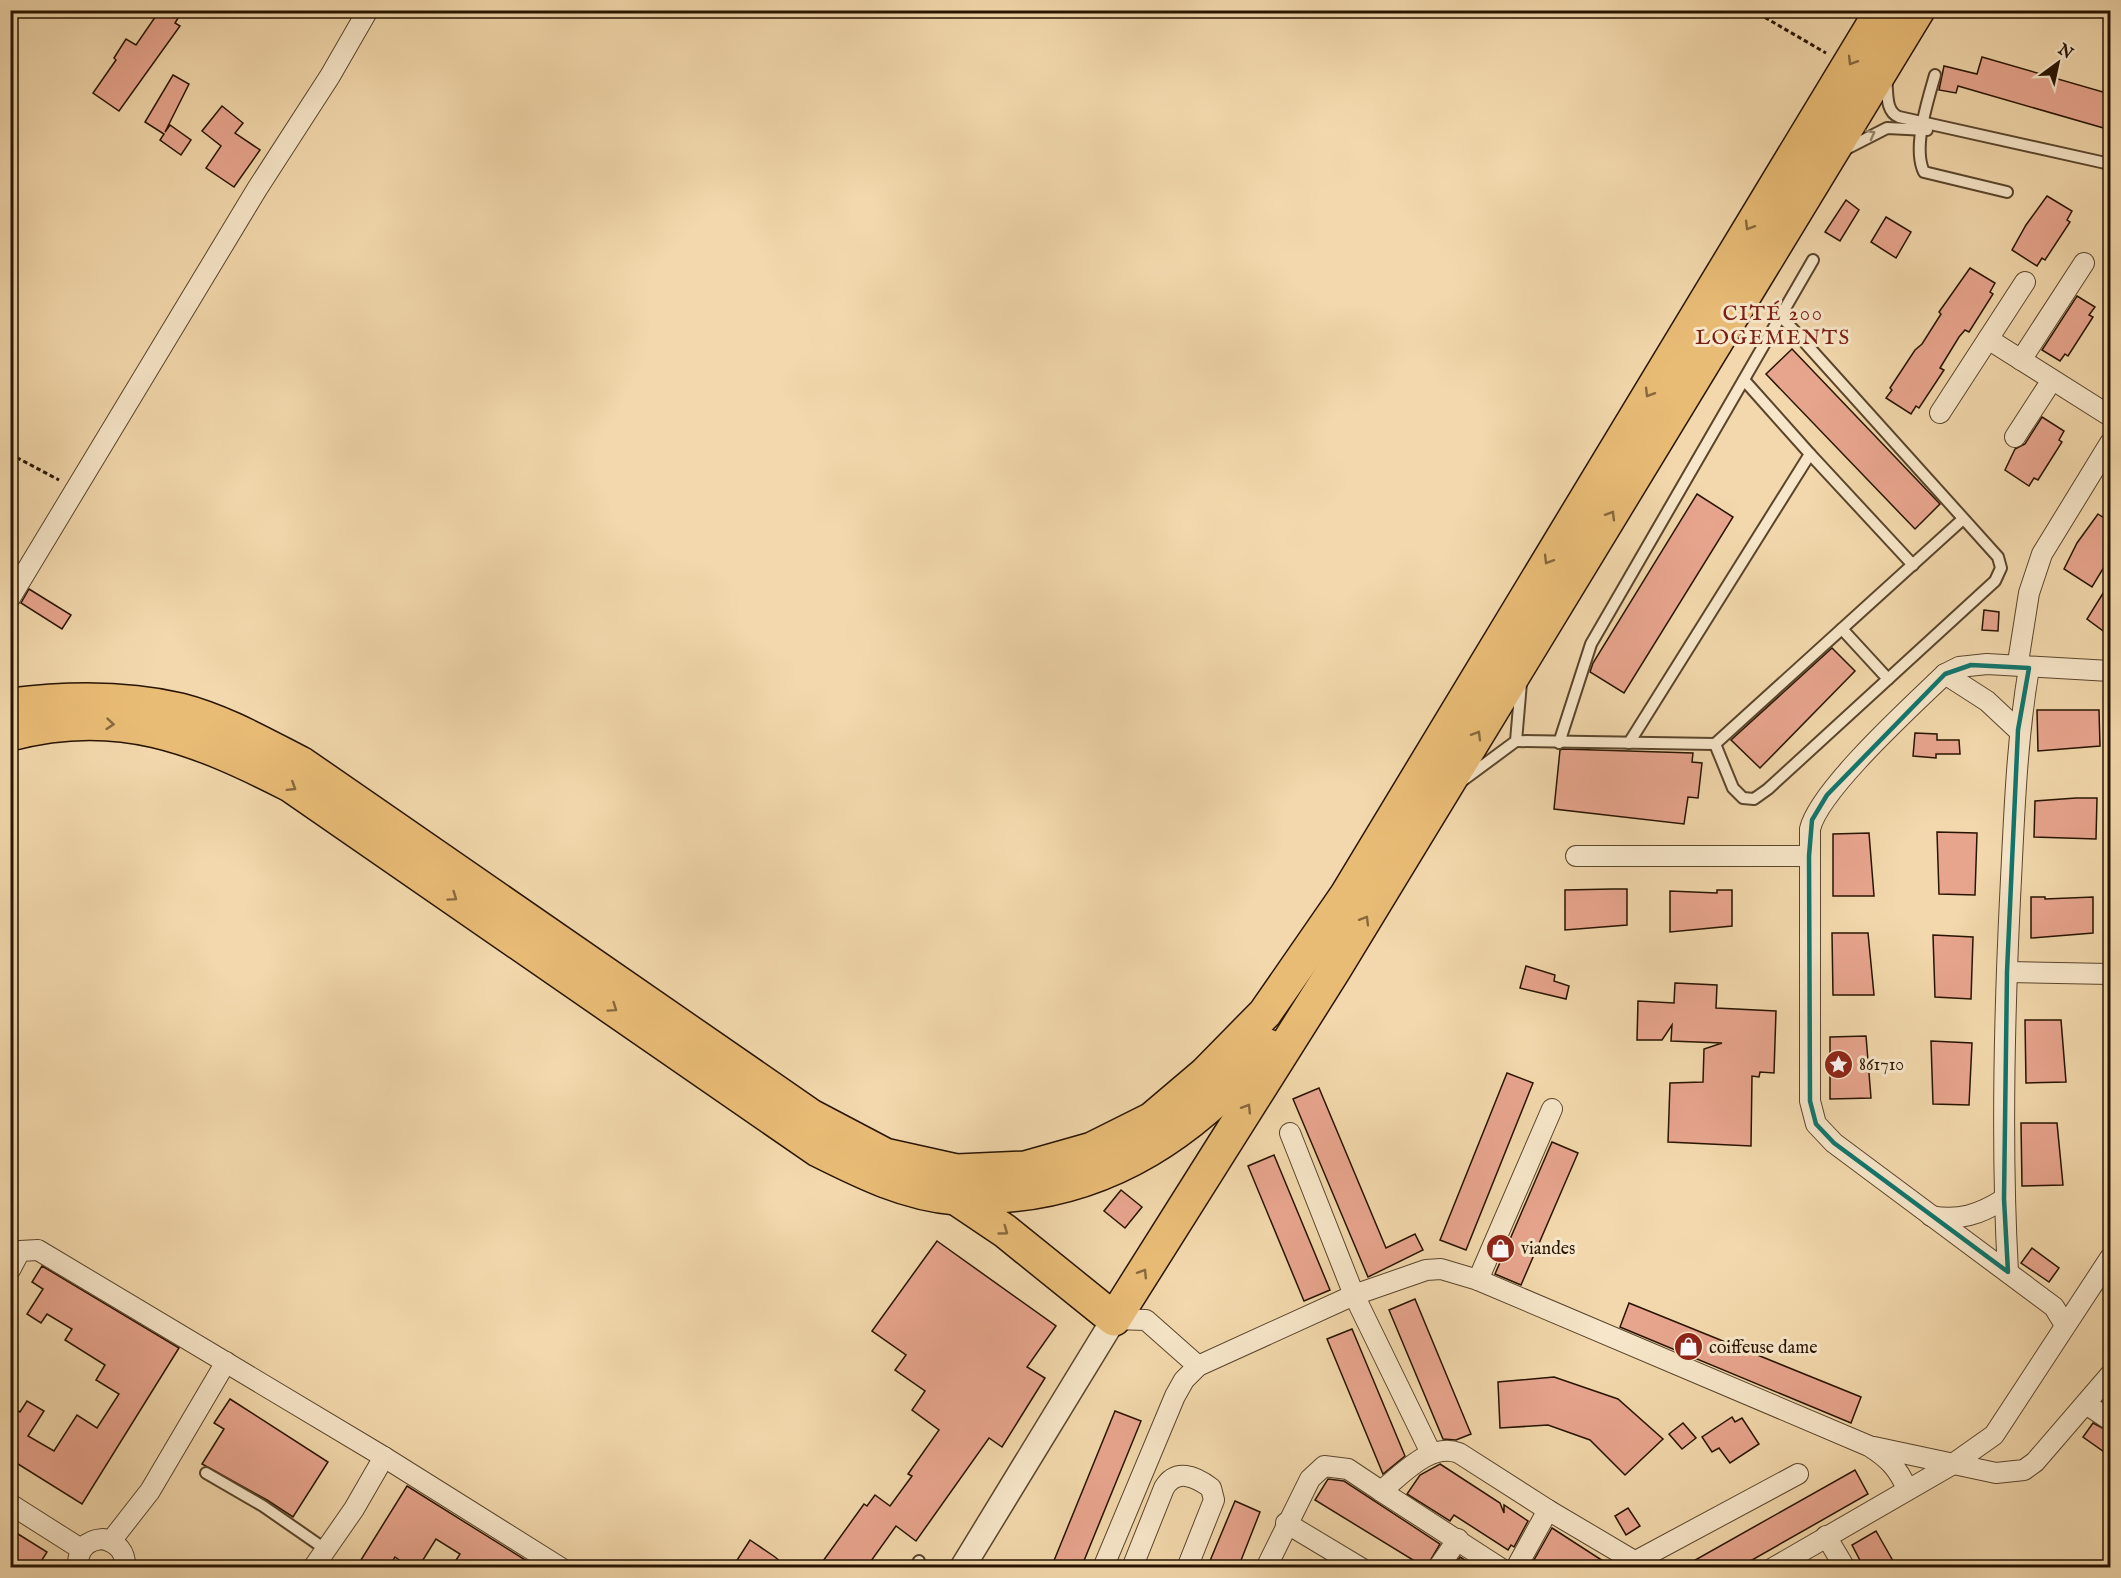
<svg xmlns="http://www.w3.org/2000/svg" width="2121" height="1578" font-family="'IM FELL English',serif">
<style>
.building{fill:#e8a58e;stroke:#281401;stroke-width:1.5}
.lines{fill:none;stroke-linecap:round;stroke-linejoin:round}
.service-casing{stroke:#5a452c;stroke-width:14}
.minor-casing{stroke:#5a452c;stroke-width:22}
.tertiary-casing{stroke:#5a452c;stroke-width:27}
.trunk-casing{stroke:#281401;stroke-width:36}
.path{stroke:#281401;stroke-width:3;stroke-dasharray:4.5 3;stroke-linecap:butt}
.service{stroke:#f7e6c9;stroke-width:10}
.minor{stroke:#f7e6c9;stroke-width:20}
.tertiary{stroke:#f7e6c9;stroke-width:24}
.trunk{stroke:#e9bc76;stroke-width:33}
.oneway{stroke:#88683c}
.oneway2{stroke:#9a886f}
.marked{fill:none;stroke:#0f766e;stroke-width:4.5;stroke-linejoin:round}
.labels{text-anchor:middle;stroke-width:6;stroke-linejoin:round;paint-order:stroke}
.poi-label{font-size:18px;fill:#281401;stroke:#f7e6c9;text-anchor:start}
.quarter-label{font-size:21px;letter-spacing:1.5px;fill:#7a1f14;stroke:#f7e6c9}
</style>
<rect width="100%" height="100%" fill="#f2d8ac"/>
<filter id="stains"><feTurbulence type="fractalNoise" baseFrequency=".00333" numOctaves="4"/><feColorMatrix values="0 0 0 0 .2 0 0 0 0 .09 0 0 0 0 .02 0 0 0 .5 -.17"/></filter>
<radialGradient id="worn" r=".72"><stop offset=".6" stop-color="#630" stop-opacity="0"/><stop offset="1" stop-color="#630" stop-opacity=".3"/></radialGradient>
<g class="building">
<path d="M 160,10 L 183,10 L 175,23 L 180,26 L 119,111 L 93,93 L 116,60 L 114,58 L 126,39 L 136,45 Z"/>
<path d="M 1982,57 L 2110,94 L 2110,117 L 2107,129 L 1958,86 L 1956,93 L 1939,90 L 1944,66 L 1977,74 Z"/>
<path d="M 173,75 L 189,84 L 165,132 L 170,125 L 191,140 L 181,155 L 160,140 L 164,134 L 145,122 Z"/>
<path d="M 222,106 L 243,123 L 235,133 L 260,150 L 234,187 L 206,168 L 221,146 L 202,131 Z"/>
<path d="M 2047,196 L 2072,211 L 2067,220 L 2070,222 L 2045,260 L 2042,258 L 2037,266 L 2012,250 L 2026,225 Z"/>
<path d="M 1846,200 L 1859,210 L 1840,241 L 1825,232 Z"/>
<path d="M 1886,217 L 1911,232 L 1896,258 L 1871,242 Z"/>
<path d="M 1970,268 L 1995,283 L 1990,292 L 1993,294 L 1969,332 L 1965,330 L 1959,337 L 1940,368 L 1944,370 L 1919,408 L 1916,406 L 1911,414 L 1886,398 L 1892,390 L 1890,388 L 1915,350 L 1922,344 L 1941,314 L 1939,312 Z"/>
<path d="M 2077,296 L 2095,307 L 2089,315 L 2093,317 L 2068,356 L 2065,354 L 2060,361 L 2042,350 Z"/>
<path d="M 1792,349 L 1940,504 L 1915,529 L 1766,374 Z"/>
<path d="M 2042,417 L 2064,431 L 2059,440 L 2062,442 L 2038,480 L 2034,478 L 2029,486 L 2005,470 L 2015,449 L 2025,444 Z"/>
<path d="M 1697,494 L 1733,517 L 1624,693 L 1590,672 L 1593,663 Z"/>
<path d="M 2098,514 L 2110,522 L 2110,557 L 2092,587 L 2064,569 L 2077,543 Z"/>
<path d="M 2110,582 L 2110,636 L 2087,619 Z"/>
<path d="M 29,589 L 71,615 L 62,629 L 21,603 Z"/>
<path d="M 1984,610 L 1999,612 L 1998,631 L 1982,630 Z"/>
<path d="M 1832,648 L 1855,671 L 1760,768 L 1731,740 Z"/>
<path d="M 2037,710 L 2099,710 L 2100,746 L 2038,751 Z"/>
<path d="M 1915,733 L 1937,734 L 1937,740 L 1959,740 L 1960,754 L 1936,754 L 1936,758 L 1913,756 Z"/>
<path d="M 1563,749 L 1693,753 L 1692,762 L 1702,763 L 1698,798 L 1688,797 L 1684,824 L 1554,809 L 1560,750 Z"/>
<path d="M 2076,798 L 2097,798 L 2096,839 L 2034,837 L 2035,801 Z"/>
<path d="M 1937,832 L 1977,833 L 1975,895 L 1939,894 Z"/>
<path d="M 1869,833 L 1874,896 L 1833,896 L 1833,834 Z"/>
<path d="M 1612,889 L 1627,889 L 1627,925 L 1565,930 L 1565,890 Z"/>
<path d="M 1717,890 L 1732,890 L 1732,926 L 1670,932 L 1670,891 L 1717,893 Z"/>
<path d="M 2031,897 L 2045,897 L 2045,899 L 2093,897 L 2093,933 L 2031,938 Z"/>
<path d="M 1832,933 L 1868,933 L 1874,995 L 1833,995 Z"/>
<path d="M 1933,935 L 1973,937 L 1971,999 L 1935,997 Z"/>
<path d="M 1526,966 L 1555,975 L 1554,981 L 1569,986 L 1566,999 L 1520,988 Z"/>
<path d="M 1675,983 L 1717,985 L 1716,1008 L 1776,1011 L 1774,1073 L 1760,1072 L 1759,1077 L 1752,1076 L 1751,1146 L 1668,1142 L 1670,1083 L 1703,1082 L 1704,1049 L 1722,1043 L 1671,1041 L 1672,1025 L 1662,1040 L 1637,1040 L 1638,1001 L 1674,1003 Z"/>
<path d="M 2025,1020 L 2061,1020 L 2066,1082 L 2026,1083 Z"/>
<path d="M 1866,1036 L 1871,1098 L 1830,1099 L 1830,1037 Z"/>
<path d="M 1931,1041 L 1972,1043 L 1969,1105 L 1933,1104 Z"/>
<path d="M 1507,1073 L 1533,1083 L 1466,1250 L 1440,1240 Z"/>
<path d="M 1319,1088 L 1386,1248 L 1415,1234 L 1423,1250 L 1368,1277 L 1293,1099 Z"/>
<path d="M 2021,1123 L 2057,1123 L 2063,1185 L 2022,1186 Z"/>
<path d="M 1552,1142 L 1578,1153 L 1521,1285 L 1495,1274 Z"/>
<path d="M 1274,1155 L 1330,1290 L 1304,1301 L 1248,1166 Z"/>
<path d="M 1121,1190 L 1142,1207 L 1125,1228 L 1104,1211 Z"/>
<path d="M 937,1241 L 1056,1326 L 1027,1367 L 1045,1378 L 1002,1447 L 989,1438 L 916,1541 L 896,1526 L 866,1568 L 818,1568 L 864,1504 L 867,1506 L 875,1495 L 890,1506 L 912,1476 L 908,1474 L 939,1430 L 912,1410 L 925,1391 L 895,1370 L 906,1355 L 872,1331 Z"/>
<path d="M 2032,1248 L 2059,1268 L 2049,1282 L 2021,1263 Z"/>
<path d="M 42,1266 L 179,1348 L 82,1504 L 10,1459 L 10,1406 L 20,1412 L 27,1401 L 44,1411 L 28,1436 L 54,1451 L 77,1415 L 97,1428 L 119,1394 L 96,1380 L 105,1365 L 65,1340 L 72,1329 L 47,1314 L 41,1323 L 27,1314 L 43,1289 L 32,1282 Z"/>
<path d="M 1415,1299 L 1471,1434 L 1456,1440 L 1443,1439 L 1389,1310 Z"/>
<path d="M 1629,1303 L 1861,1397 L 1851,1423 L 1620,1327 Z"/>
<path d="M 1352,1329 L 1405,1456 L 1383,1474 L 1327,1339 Z"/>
<path d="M 1554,1377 L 1618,1399 L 1663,1439 L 1625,1475 L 1590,1440 L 1548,1425 L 1500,1428 L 1498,1382 Z"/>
<path d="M 230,1399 L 328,1462 L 293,1517 L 267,1500 L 202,1464 L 224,1429 L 214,1423 Z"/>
<path d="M 1115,1411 L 1141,1421 L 1081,1568 L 1051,1568 Z"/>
<path d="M 1732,1417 L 1735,1422 L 1742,1418 L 1759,1444 L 1730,1463 L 1719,1448 L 1712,1452 L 1702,1437 Z"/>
<path d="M 1683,1423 L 1696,1438 L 1682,1449 L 1669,1434 Z"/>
<path d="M 2093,1423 L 2110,1432 L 2110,1456 L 2083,1437 Z"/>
<path d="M 1440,1464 L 1500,1503 L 1504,1513 L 1504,1505 L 1528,1521 L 1514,1547 L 1511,1545 L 1508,1550 L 1454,1515 L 1450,1521 L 1407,1494 L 1420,1475 Z"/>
<path d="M 1855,1470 L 1868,1494 L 1738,1568 L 1681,1568 Z"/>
<path d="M 1328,1479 L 1344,1481 L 1440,1544 L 1426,1568 L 1315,1500 Z"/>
<path d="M 407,1486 L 538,1568 L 451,1568 L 460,1554 L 436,1539 L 418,1568 L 411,1568 L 395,1557 L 388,1568 L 356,1568 Z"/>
<path d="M 1235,1501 L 1260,1512 L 1238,1568 L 1207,1568 Z"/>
<path d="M 1628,1508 L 1640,1526 L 1626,1535 L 1615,1516 Z"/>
<path d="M 1552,1528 L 1614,1568 L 1547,1568 L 1534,1560 Z"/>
<path d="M 10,1529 L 47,1552 L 37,1568 L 10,1568 Z"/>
<path d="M 1876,1531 L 1897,1568 L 1864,1568 L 1852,1545 Z"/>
<path d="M 750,1540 L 775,1557 L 788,1568 L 732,1568 Z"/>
<path d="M 1460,1557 L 1477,1568 L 1453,1568 Z"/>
</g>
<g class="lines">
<defs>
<g id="service">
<path d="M 1935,75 C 1928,100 1912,148 1924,172 L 2007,192"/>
<path d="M 1886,79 C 1888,92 1885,112 1899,117 L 2110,164"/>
<path d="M 1846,149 L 1887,128 L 1927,130"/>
<path d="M 1810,454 L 1913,565"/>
<path d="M 1842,629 L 1888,679"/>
<path d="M 1516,741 L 1715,744 L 1963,519"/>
<path d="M 1559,743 L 1591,644 L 1813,260"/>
<path d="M 1629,743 L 1810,454 L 1744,380"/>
<path d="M 1715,744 L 1733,788 L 1743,798 L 1754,799 L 1768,789 L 1995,581 L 2001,568 L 1998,557 L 1781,316"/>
<path d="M 1462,781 L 1516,741 L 1521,683"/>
<path d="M 206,1473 L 263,1506 L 325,1549"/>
<path d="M 915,1568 L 919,1561"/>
</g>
<g id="minor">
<path d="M 1988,339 L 2110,416"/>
<path d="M 2021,360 L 2084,263"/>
<path d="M 1940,413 L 2025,282"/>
<path d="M 2015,437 L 2052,380"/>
<path d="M 10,598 L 257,189 L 330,76 L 368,10"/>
<path d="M 2019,656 L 2029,593 L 2042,554 L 2110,443"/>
<path d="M 1945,674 L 1987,701 L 2018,730"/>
<path d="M 1576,856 L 1809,856"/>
<path d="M 2007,972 L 2110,974"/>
<path d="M 1290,1133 L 1354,1295 L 1431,1453"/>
<path d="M 1931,1216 C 1959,1221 1979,1215 2004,1199"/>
<path d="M 10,1270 L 20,1251 L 38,1250 L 384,1457 L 561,1568"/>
<path d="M 2008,1272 C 2001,1148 2004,1023 2010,899 C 2014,822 2016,745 2029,668"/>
<path d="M 1478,1280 L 1552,1109"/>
<path d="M 1114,1319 L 1146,1320 L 1198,1366"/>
<path d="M 2065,1325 L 2054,1307 L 1834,1143 L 1816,1124 L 1810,1101 L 1810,829 C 1819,790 1913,705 1945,674 L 1959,667 L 1987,664 L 2110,671"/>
<path d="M 2086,1404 L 2110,1420"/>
<path d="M 1874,1447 L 1996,1473 L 2024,1470 L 2035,1462 L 2110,1375"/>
<path d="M 1381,1491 L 1500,1568"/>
<path d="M 10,1504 L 81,1549"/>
<path d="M 1286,1523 L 1361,1568"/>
<path d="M 1826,1536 L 1845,1568"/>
<path d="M 111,1541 L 150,1491 L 226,1362"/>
<path d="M 1636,1561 L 1798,1474"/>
<path d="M 78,1568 C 77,1550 86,1540 103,1539 C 118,1543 126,1552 125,1568"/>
<path d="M 313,1568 L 354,1509 L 384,1457"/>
<path d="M 1103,1568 L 1175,1396 L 1184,1380 L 1198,1366 L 1354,1295 L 1426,1270 L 1441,1269 L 1478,1280 L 1869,1446 C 1888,1458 1898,1468 1907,1489"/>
<path d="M 1132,1568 L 1164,1488 C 1176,1468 1195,1476 1211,1488 L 1214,1500 L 1187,1568"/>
<path d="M 1266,1568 L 1310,1479 L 1324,1466 L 1348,1469 L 1381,1491 C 1403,1474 1430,1442 1459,1453 L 1548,1510 L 1646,1568"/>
<path d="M 1438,1568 L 1458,1539"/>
<path d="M 1516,1568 L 1548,1510"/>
<path d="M 1773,1568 L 1953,1464 L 1994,1435 L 2110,1258"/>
</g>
<path id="tertiary" d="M 962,1568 L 1114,1319"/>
<g id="trunk">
<path d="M 10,705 C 66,698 126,697 180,710 C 223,721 263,744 302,764 L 811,1116 L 885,1155 L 957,1171 L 1025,1168 L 1092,1149 L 1152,1119 L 1205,1074 L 1265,1013 L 1346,896 L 1882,10"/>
<path d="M 10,734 C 117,705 196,737 290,785 L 818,1150 C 862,1172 906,1194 956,1198 C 969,1199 984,1197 997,1196 C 1111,1190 1196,1130 1268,1046"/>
<path d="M 956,1198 L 1005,1231 L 1114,1319 L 1334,970 L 1918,10"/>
</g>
</defs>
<use href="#service" class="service-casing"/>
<use href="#minor" class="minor-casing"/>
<use href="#tertiary" class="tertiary-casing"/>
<use href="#trunk" class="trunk-casing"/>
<g class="path">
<path d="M 1752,10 L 1826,53"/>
<path d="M 10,454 L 59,480"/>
</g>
<use href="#service" class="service"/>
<use href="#minor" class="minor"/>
<use href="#tertiary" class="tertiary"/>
<use href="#trunk" class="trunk"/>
</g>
<defs><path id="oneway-chevron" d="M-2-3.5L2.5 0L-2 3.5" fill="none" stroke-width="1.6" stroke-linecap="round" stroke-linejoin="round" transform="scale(1.5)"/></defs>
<g class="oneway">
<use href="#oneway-chevron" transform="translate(1852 61) rotate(121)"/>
<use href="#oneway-chevron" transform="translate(1749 226) rotate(121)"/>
<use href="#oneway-chevron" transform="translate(1649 393) rotate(121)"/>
<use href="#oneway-chevron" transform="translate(1611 515) rotate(-59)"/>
<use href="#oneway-chevron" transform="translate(1548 560) rotate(121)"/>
<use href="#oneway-chevron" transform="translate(110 724) rotate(5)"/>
<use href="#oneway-chevron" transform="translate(1477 735) rotate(-59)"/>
<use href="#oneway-chevron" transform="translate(292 787) rotate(32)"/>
<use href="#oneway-chevron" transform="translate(453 897) rotate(35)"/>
<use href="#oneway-chevron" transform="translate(1365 920) rotate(-59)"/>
<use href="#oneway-chevron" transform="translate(613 1008) rotate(35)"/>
<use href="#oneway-chevron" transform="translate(1247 1108) rotate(-58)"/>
<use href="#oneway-chevron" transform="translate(1004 1231) rotate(36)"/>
<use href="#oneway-chevron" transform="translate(1143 1273) rotate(-58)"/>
</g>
<use class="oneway2" href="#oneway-chevron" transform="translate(1871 134) rotate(-28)"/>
<path class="marked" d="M 1971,665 L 2029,668 L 2018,730 L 2007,972 L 2004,1199 L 2008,1272 L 1834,1143 L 1816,1124 L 1810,1101 L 1809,856 L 1812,820 L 1827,795 L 1945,674 Z"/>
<defs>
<symbol id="sight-disc" viewBox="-11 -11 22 22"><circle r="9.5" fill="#8f2418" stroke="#f7e6c9"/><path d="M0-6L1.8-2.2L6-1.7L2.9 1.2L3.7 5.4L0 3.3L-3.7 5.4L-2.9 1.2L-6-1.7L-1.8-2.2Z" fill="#fff"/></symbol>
<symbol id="shop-disc" viewBox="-11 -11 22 22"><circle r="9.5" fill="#8f2418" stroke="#f7e6c9"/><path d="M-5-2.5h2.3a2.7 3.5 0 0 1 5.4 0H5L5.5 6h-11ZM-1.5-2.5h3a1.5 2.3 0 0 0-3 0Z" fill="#fff"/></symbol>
</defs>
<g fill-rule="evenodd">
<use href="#sight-disc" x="1822" y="1048" width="33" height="33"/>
<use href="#shop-disc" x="1484" y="1232" width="33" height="33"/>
<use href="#shop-disc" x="1672" y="1330" width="33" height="33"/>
</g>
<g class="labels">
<g class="poi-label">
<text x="1859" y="1070">861710</text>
<text x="1521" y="1254">viandes</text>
<text x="1709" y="1353">coiffeuse dame</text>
</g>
<g class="quarter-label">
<text x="1773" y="320">CITÉ 200<tspan x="1773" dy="24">LOGEMENTS</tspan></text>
</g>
</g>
<rect width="2121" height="1578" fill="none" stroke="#f2d8ac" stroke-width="36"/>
<rect x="12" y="12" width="2097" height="1554" fill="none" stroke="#281401" stroke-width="3"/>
<rect x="18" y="18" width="2085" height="1542" fill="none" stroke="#281401" stroke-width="1.5"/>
<g transform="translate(2058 63) rotate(33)" stroke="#f7e6c9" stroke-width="4.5" paint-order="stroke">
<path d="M0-4.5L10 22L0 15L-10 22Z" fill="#281401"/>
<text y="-9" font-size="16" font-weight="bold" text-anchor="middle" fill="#281401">N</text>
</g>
<rect width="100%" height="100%" filter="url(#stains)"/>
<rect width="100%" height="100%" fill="url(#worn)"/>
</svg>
